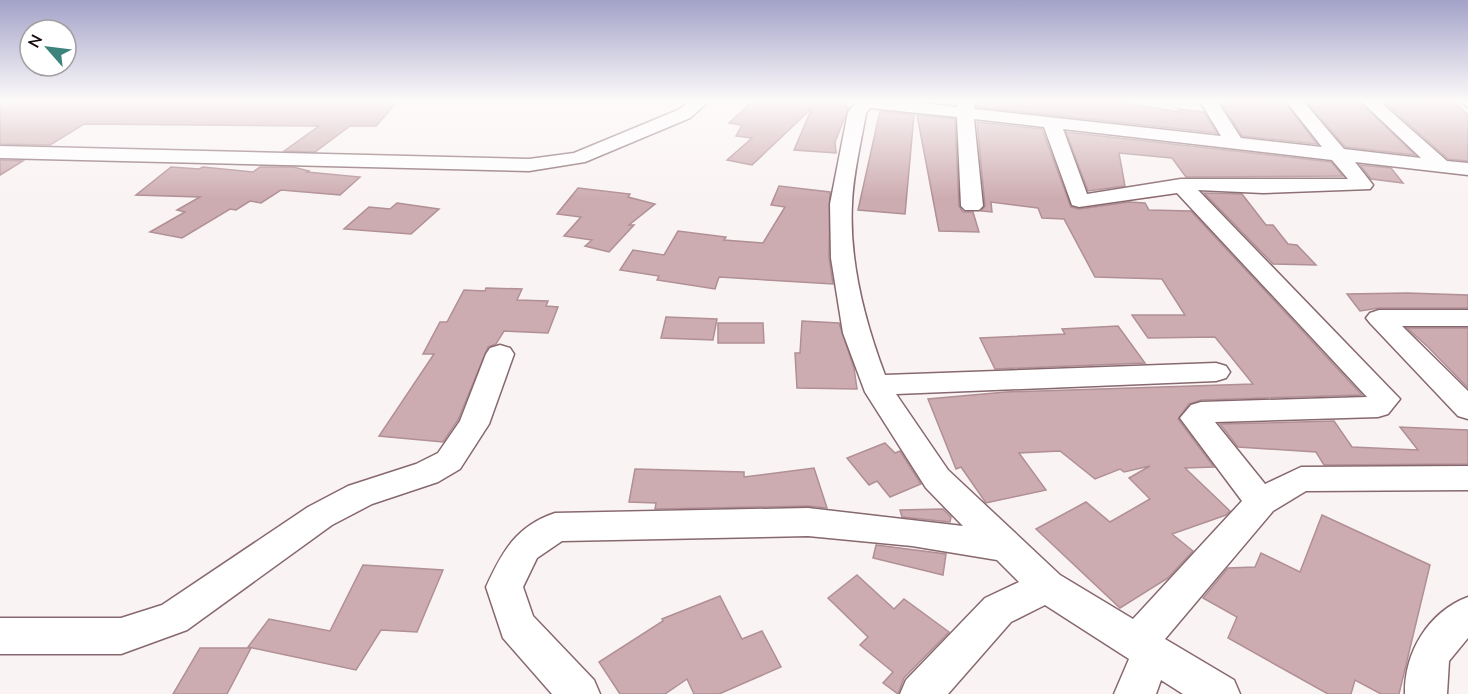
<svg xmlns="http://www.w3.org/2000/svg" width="1468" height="694" font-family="'Nunito Sans',sans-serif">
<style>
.building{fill:#cdacb1;stroke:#b08f95;stroke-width:1.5}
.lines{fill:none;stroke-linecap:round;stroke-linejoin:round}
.minor-casing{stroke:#87686e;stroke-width:3}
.minor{fill:#fff;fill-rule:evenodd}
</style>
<rect width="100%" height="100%" fill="#faf3f4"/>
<g class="building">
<path d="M 0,101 L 398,101 L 376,126 L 350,126 L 315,152 L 284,151 L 319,126 L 84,124 L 50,145 L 0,144 Z"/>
<path d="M 753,101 L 849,101 L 845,106 L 849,107 L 835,142 L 836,153 L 794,150 L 812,108 L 752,165 L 727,160 L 752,138 L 736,136 L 742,125 L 729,123 Z"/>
<path d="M 977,101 L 1132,101 L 1133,104 L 1179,112 L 1178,109 L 1204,112 L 1217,133 L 977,107 Z"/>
<path d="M 1220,101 L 1284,101 L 1317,144 L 1242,136 Z"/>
<path d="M 1306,101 L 1359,101 L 1415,155 L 1345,147 Z"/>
<path d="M 1454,101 L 1468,115 L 1468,161 L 1448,159 L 1384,102 Z"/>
<path d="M 880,111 L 914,115 L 905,214 L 858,210 Z"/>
<path d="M 917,115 L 955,119 L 959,206 L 963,212 L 973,212 L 979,232 L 939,231 Z"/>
<path d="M 977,122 L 1042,129 L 1071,207 L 1079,209 L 1129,202 L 1145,203 L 1149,210 L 1191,211 L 1362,395 L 1201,400 L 1189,404 L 1178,419 L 1214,467 L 1185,468 L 1230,511 L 1226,515 L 1172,534 L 1193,551 L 1168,578 L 1120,608 L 1036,529 L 1086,502 L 1110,522 L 1150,499 L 1129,478 L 1150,466 L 1124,472 L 1120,469 L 1095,479 L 1060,451 L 1019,453 L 1046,490 L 986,503 L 961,467 L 956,469 L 928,399 L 1006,392 L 1253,384 L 1215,337 L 1148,338 L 1132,315 L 1185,315 L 1162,279 L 1095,277 L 1064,219 L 1042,218 L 1038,208 L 991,202 L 992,212 L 981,211 L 985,206 Z"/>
<path d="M 1066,132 L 1331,162 L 1343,176 L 1186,177 L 1172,158 L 1119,153 L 1125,186 L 1088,191 Z"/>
<path d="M 0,160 L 23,161 L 0,175 Z"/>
<path d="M 1360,165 L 1391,168 L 1403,183 L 1371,179 Z"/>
<path d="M 171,167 L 199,169 L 203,167 L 253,172 L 260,167 L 293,167 L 309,171 L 307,172 L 360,177 L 340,195 L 281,190 L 261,203 L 250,201 L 236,210 L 230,209 L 182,238 L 150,232 L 185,212 L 177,210 L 200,197 L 136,195 Z"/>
<path d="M 779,186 L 830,192 L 829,258 L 833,284 L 719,277 L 715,289 L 657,280 L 659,276 L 620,270 L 633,250 L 664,255 L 678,231 L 726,237 L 724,240 L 763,243 L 785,207 L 771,205 Z"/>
<path d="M 578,188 L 630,194 L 628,197 L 655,204 L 629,225 L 634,225 L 609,252 L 585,246 L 592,240 L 564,236 L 581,217 L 557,214 Z"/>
<path d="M 1204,193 L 1242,194 L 1266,225 L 1273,225 L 1288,244 L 1297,245 L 1316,265 L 1273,264 Z"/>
<path d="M 397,203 L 439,209 L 411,234 L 344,229 L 369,207 L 390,209 Z"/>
<path d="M 486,288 L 522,289 L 517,300 L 548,301 L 546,306 L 558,307 L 548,333 L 504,331 L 496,344 L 488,347 L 458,420 L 443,442 L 379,436 L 434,354 L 423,354 L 440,322 L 447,322 L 464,290 L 485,291 Z"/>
<path d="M 1407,293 L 1468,295 L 1468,308 L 1379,308 L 1360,311 L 1347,294 Z"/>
<path d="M 666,317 L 717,319 L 713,340 L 661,338 Z"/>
<path d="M 802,321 L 839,323 L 854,368 L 857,389 L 797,388 L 795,353 L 800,353 Z"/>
<path d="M 718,323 L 763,323 L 764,343 L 718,343 Z"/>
<path d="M 1118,326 L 1145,363 L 995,369 L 980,338 L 1065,334 L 1062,329 Z"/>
<path d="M 1407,328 L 1468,328 L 1468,388 L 1428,347 Z"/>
<path d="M 1334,421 L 1352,447 L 1418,450 L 1400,427 L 1468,430 L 1468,464 L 1324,465 L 1316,452 L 1238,447 L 1220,424 Z"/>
<path d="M 885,443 L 895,453 L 900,451 L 921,484 L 890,497 L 877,481 L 869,485 L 847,458 Z"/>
<path d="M 814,468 L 827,508 L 808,506 L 655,509 L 656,503 L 629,502 L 635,469 L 744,472 L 744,477 Z"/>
<path d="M 943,509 L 951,517 L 950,522 L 902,517 L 900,510 Z"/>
<path d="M 1322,515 L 1430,565 L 1399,694 L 1381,694 L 1355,680 L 1351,694 L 1328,694 L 1228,638 L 1237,617 L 1203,598 L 1228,568 L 1255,567 L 1261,553 L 1300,572 Z"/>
<path d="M 876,545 L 946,554 L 943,575 L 873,558 Z"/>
<path d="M 363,565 L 443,570 L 417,632 L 381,630 L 356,670 L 248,647 L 269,619 L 330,631 Z"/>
<path d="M 857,575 L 894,609 L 904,599 L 949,632 L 904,678 L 898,694 L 883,683 L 893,672 L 860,645 L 868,637 L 828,598 Z"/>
<path d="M 720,596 L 742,639 L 762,631 L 781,667 L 719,694 L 694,694 L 687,679 L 665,694 L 620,694 L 599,662 L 663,621 L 662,619 Z"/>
<path d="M 200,648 L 251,648 L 227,694 L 173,694 Z"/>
</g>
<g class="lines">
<defs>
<g id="minor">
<path d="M 690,101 L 709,101 L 690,118 L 585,162 L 529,171 L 0,158 L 0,146 L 529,159 L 574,153 L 678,110 Z"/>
<path d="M 857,101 L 906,101 L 957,107 L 958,101 L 975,101 L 974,109 L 1221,136 L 1200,101 L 1217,101 L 1241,138 L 1322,147 L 1286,101 L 1303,101 L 1344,149 L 1421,158 L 1361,101 L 1379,101 L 1447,161 L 1468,163 L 1468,175 L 1355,162 L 1373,185 L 1370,189 L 1263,193 L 1198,190 L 1400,399 L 1388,414 L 1378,417 L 1215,422 L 1265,484 L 1301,467 L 1468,466 L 1468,490 L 1306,491 L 1273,511 L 1165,639 L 1234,680 L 1240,694 L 1183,694 L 1161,680 L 1156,694 L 1114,694 L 1129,659 L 1045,605 L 1011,622 L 948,694 L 900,694 L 906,680 L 985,598 L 1019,582 L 997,560 L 912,546 L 808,536 L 562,541 L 537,558 L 523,587 L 533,616 L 594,680 L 600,694 L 552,694 L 503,638 L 486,587 C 502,552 516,526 555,513 L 808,508 L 963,526 L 926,488 L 865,392 L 843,333 L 831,258 L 830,204 L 848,112 ZM 870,108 L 957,117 L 961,206 L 965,210 L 979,210 L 983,206 L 974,119 L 1044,127 L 1072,205 L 1079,207 L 1177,193 L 1367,397 L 1201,402 L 1191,405 L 1180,418 L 1242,501 L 1133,619 L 1060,575 L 948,470 L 896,394 L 1216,381 L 1226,378 L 1230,372 L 1226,366 L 1216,363 L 885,375 C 865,322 849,262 852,204 C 853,174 861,143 866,113 ZM 1063,129 L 1332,160 L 1348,179 L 1181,179 L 1087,194 Z"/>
<path d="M 1459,101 L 1468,101 L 1468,107 Z"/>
<path d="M 1379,310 L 1468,310 L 1468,326 L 1402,326 L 1468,391 L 1468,419 L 1458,416 L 1370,323 L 1366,318 L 1370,313 Z"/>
<path d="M 500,345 L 510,348 L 514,354 L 489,424 L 460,469 L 438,482 L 372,504 L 332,525 L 187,630 L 121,654 L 0,654 L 0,618 L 121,618 L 162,605 L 308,507 L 348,486 L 416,464 L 438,453 L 460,421 L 486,354 L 490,348 Z"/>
<path d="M 1468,597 L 1468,638 L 1449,661 L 1447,694 L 1405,694 C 1404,653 1428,612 1468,597 Z"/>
</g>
</defs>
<use href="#minor" class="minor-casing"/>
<use href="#minor" class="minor"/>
</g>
<linearGradient id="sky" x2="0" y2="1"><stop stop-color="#a3a2c8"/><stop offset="0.51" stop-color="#fdfafa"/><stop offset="1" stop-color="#fdfafa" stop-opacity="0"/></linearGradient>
<rect width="1468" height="198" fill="url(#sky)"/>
<g transform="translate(48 48) rotate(298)"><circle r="28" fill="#ffffff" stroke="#a29e9f" stroke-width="1.5"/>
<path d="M0-4.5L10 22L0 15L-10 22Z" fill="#3c837c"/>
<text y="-9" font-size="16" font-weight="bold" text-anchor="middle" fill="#170c0e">N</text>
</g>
</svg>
